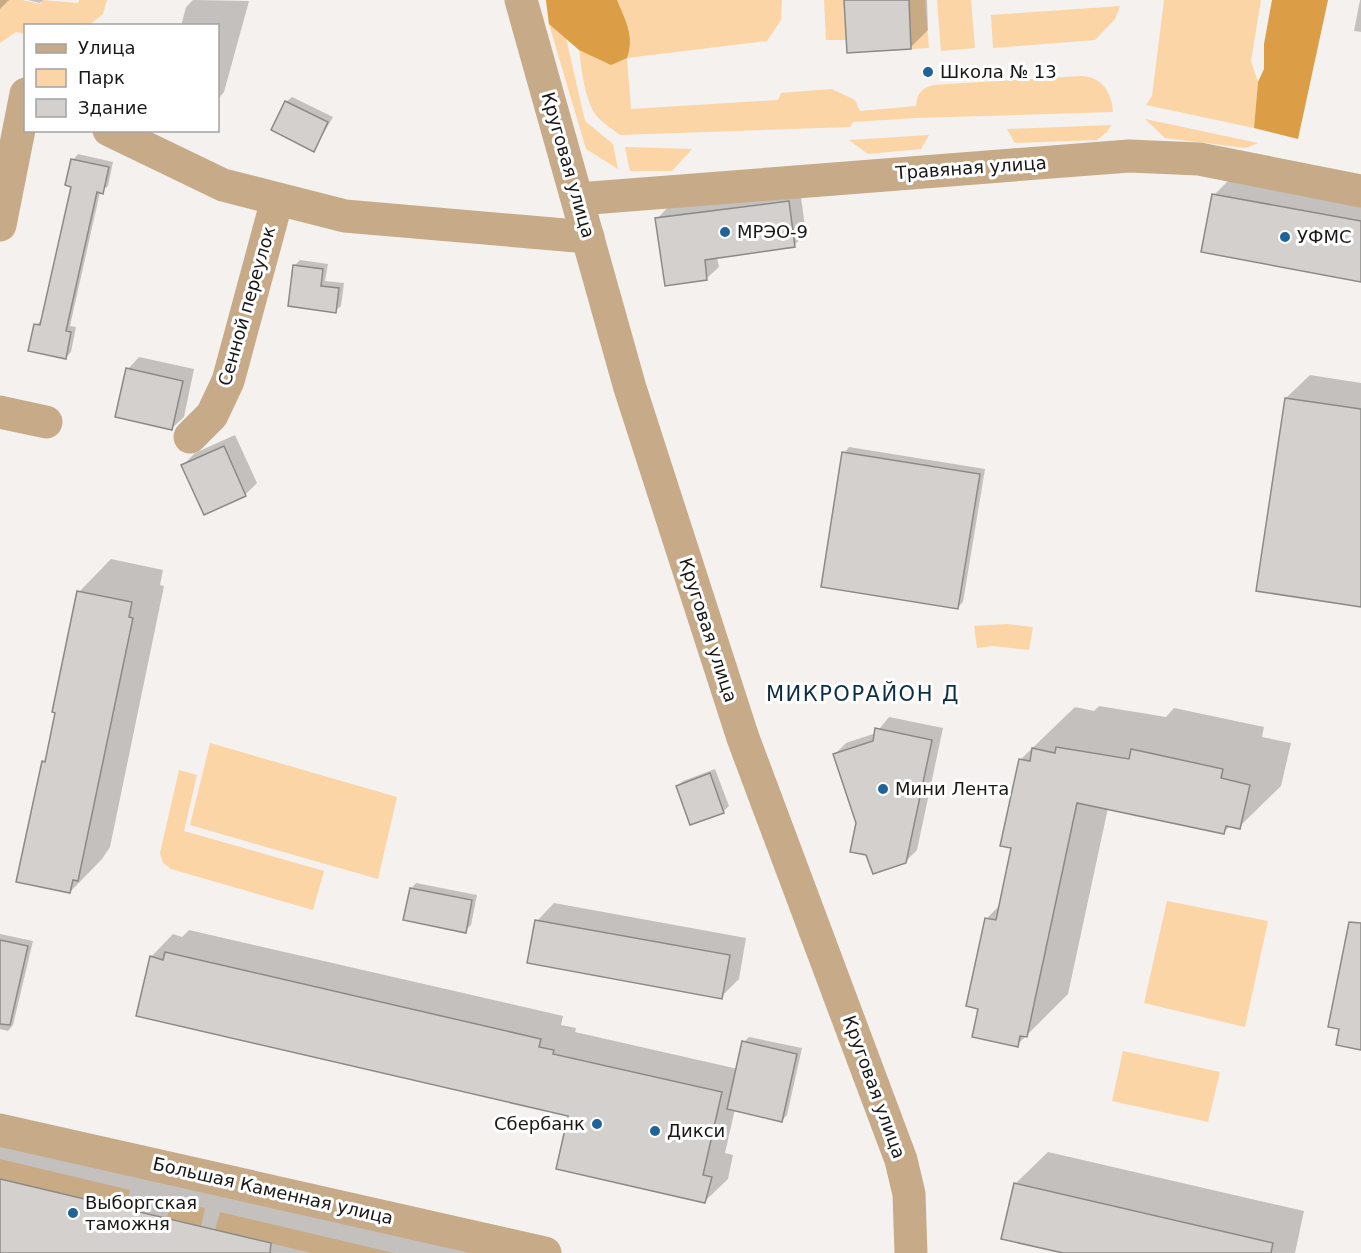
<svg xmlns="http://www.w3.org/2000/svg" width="1361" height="1253" font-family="'DejaVu Sans',sans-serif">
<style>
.green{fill:#fbd5a6}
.forest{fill:#db9d45}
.shadow{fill:#0003}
.building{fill:#d3d0cd;stroke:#8c8a86;stroke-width:1.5}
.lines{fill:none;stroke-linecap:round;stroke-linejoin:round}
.minor{stroke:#c7ab88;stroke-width:33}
.poi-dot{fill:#206398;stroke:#fff;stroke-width:2}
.labels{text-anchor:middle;stroke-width:6;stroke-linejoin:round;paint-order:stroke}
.poi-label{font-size:18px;fill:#191817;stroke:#fff;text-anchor:start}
.street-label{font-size:18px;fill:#191817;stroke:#fff}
.quarter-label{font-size:21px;letter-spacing:1.5px;fill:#0d2d47;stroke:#fff}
</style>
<rect width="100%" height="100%" fill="#f4f1ee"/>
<g class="green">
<path d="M 0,0 L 22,0 L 41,4 L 42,0 L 78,3 L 79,0 L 107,0 L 103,14 L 89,25 L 26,26 L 25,34 L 16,32 L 0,43 Z"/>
<path d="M 546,0 L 562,0 L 566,38 L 585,121 L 613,144 L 618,169 L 586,149 L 549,24 Z"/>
<path d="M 576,0 L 782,0 L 781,20 L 767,41 L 627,58 L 631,109 L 778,100 L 781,93 L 832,89 L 855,100 L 860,111 L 916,106 C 917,93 921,89 933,85 L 1080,76 C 1101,76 1112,92 1113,112 L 916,118 L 853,122 L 850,127 L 620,135 C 612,129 601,122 595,114 C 579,90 578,29 576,0 Z"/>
<path d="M 824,0 L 844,0 L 846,40 L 826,40 Z"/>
<path d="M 909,0 L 925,0 L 929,48 L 911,49 Z"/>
<path d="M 937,0 L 971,0 L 975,48 L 941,51 Z"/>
<path d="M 1164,0 L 1261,0 L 1251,61 L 1258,82 L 1254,128 L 1146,105 L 1152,96 Z"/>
<path d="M 1120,6 L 1115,19 L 1095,40 L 993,48 L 991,15 Z"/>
<path d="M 1145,119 L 1258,143 L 1246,148 L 1165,138 Z"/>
<path d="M 1111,125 L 1107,132 L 1097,140 L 1015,143 L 1007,129 Z"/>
<path d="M 929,135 L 921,149 L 868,154 L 849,140 Z"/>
<path d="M 625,148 L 625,147 L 692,149 L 672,171 L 630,171 Z"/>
<path d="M 1007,624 L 1033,627 L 1029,650 L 993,646 L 977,648 L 974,626 Z"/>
<path d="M 210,743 L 397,797 L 378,879 L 190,825 Z"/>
<path d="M 179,770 L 197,775 L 184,831 L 324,871 L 313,910 L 171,869 L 163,863 L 160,853 Z"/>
<path d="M 1167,901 L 1268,921 L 1245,1027 L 1144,1003 Z"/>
<path d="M 1123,1051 L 1220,1072 L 1208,1122 L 1112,1101 Z"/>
<path d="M 0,1159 L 130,1190 L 126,1208 L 0,1179 Z"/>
<path d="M 171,1200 L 205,1208 L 201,1226 L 167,1218 Z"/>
<path d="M 220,1212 L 394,1253 L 311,1253 L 215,1230 Z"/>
</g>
<g class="forest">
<path d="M 546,0 L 617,0 C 625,20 635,36 627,58 L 611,65 L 579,50 L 549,24 Z"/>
<path d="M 1272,0 L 1328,0 L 1298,139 L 1254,128 L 1258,82 L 1264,69 L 1264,44 Z"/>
</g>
<g class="shadow">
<path d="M 0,0 L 9,0 L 0,9 Z"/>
<path d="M 28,0 L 43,0 L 40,3 Z"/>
<path d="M 193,0 L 249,1 L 224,92 L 218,99 L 218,26 L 181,26 L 186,7 Z"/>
<path d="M 846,0 L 927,0 L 928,30 L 910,48 Z"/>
<path d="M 1360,0 L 1361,0 L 1361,32 L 1354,31 Z"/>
<path d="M 292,97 L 333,117 L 314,150 L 286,102 Z"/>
<path d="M 78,154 L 113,162 L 108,186 L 100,192 L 70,326 L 76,327 L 71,352 L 65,358 L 36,325 L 43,319 L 73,186 L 73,160 Z"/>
<path d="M 1237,172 L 1361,195 L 1361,280 L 1214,195 Z"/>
<path d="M 800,190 L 806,234 L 794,245 L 717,257 L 719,267 L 707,278 L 657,219 L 668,207 Z"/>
<path d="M 300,260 L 328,264 L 325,281 L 344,283 L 341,306 L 335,311 L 294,266 Z"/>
<path d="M 139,357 L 194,369 L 184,417 L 172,428 L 128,369 Z"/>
<path d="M 1310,375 L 1361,383 L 1361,605 L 1286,398 Z"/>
<path d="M 235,435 L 257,483 L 245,495 L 183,465 L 195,453 Z"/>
<path d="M 849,447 L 985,469 L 963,602 L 958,607 L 844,453 Z"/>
<path d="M 111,559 L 163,570 L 160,585 L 164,586 L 110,847 L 102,859 L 70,892 L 43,762 L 47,758 L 79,592 Z"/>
<path d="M 1099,706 L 1166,717 L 1174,708 L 1264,727 L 1262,737 L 1291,743 L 1281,786 L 1239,827 L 1230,826 L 1223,833 L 1108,808 L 1068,994 L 1017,1045 L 980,1007 L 986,919 L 1001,904 L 1013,847 L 1020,760 L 1075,707 L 1094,711 Z"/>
<path d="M 889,717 L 943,728 L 917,850 L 905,862 L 834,755 L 846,743 L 876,733 Z"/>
<path d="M 715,769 L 729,806 L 723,812 L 677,786 L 683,781 Z"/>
<path d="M 416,883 L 477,895 L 471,925 L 465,931 L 411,889 Z"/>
<path d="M 554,903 L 746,938 L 739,979 L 721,997 L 537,921 Z"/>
<path d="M 189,930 L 563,1016 L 561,1025 L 576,1028 L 575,1032 L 738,1069 L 744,1042 L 749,1037 L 802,1048 L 787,1115 L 782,1120 L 735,1109 L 725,1153 L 733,1155 L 728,1179 L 705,1201 L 570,1115 L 151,957 L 173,934 L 182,937 Z"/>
<path d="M 0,934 L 33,941 L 13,1025 L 8,1031 L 0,1029 Z"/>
<path d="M 0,1139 L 476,1253 L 0,1253 Z"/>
<path d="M 1048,1152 L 1304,1211 L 1295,1253 L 1070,1253 L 1015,1184 Z"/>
</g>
<g class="building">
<path d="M 844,0 L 909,0 L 911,49 L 847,53 Z"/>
<path d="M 285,101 L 328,122 L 314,152 L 271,130 Z"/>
<path d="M 71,159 L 109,167 L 103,194 L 97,192 L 66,331 L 71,332 L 66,359 L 28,351 L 34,324 L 40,325 L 71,187 L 65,185 Z"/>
<path d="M 1212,194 L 1361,221 L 1361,282 L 1201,252 Z"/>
<path d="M 789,201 L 795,247 L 705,260 L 707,280 L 665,286 L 655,218 Z"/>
<path d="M 293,265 L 323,269 L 321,286 L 339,288 L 336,313 L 288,306 Z"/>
<path d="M 126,368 L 183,381 L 172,430 L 115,417 Z"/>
<path d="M 1285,398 L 1361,409 L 1361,607 L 1256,591 Z"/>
<path d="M 224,446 L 246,496 L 204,515 L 181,465 Z"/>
<path d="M 842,452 L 980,474 L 958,609 L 821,587 Z"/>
<path d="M 77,591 L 132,602 L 129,617 L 133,618 L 78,881 L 73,880 L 70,893 L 16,882 L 42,761 L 45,762 L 55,713 L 52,712 Z"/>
<path d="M 875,728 L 932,740 L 906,863 L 873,874 L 866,855 L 850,852 L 856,823 L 833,754 L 873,741 Z"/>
<path d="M 1056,747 L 1129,759 L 1131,749 L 1223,769 L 1221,778 L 1250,785 L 1240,829 L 1226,826 L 1224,834 L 1077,803 L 1027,1037 L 1020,1036 L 1018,1047 L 972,1037 L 978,1009 L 966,1006 L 985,918 L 996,920 L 1011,848 L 1000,846 L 1019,759 L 1030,761 L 1032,748 L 1055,753 Z"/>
<path d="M 710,773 L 724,813 L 690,825 L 676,786 Z"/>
<path d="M 410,888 L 472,900 L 466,933 L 403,920 Z"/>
<path d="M 535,920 L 730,955 L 722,999 L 527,963 Z"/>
<path d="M 1349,922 L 1361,923 L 1361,1050 L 1336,1045 L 1339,1029 L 1328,1027 Z"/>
<path d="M 0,940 L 28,946 L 10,1025 L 0,1024 Z"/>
<path d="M 165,952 L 541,1039 L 539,1047 L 554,1050 L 553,1054 L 722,1092 L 703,1175 L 712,1177 L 705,1203 L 556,1169 L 568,1116 L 136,1016 L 150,956 L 163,960 Z"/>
<path d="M 742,1041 L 797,1054 L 782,1122 L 727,1109 Z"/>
<path d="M 0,1179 L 271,1243 L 270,1253 L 0,1253 Z"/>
<path d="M 1014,1183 L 1273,1243 L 1271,1253 L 1063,1253 L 1001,1239 Z"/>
</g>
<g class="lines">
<g class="minor">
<path d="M 521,0 L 630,388 L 743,738 L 901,1160 L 909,1194 L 911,1253"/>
<path d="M 109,130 L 223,185 L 345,216 L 588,237"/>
<path d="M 578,199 L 1129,156 L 1199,159 L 1361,191"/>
<path d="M 0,225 L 26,94"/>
<path d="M 0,412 L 46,422"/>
<path d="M 190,437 L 212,415 L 228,381 L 277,200"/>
<path d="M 0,1130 L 545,1253"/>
</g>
</g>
<g class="poi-dot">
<circle cx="928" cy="72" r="6"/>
<circle cx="725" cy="232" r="6"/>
<circle cx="1285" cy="237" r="6"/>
<circle cx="883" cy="789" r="6"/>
<circle cx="597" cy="1124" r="6"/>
<circle cx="655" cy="1131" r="6"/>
<circle cx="73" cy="1213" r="6"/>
</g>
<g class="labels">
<g class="poi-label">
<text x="940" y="78">Школа № 13</text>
<text x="737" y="238">МРЭО-9</text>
<text x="1297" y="243">УФМС</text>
<text x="895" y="795">Мини Лента</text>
<text x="585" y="1130" text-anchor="end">Сбербанк</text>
<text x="667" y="1137">Дикси</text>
<text x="85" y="1209">Выборгская<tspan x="85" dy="21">таможня</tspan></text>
</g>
<g class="street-label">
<text transform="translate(568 165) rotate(74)" y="6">Круговая улица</text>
<text transform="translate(971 168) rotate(-4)" y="6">Травяная улица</text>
<text transform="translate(247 306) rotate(-74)" y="6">Сенной переулок</text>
<text transform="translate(708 630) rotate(72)" y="6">Круговая улица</text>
<text transform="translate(874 1087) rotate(70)" y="6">Круговая улица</text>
<text transform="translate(273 1191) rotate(13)" y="6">Большая Каменная улица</text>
</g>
<g class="quarter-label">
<text x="863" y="701">МИКРОРАЙОН Д</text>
</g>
</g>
<rect x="24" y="24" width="195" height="108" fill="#ffffff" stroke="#a3a3a2" stroke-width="1.5"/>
<rect x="36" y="44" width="30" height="9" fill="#c7ab88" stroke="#a3a3a2" stroke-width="1.5"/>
<text x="78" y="54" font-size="18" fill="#191817">Улица</text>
<rect x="36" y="69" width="30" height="18" fill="#fbd5a6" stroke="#a3a3a2" stroke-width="1.5"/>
<text x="78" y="84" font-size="18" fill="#191817">Парк</text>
<rect x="36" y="99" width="30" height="18" fill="#d3d0cd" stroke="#a3a3a2" stroke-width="1.5"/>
<text x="78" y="114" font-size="18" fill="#191817">Здание</text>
</svg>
